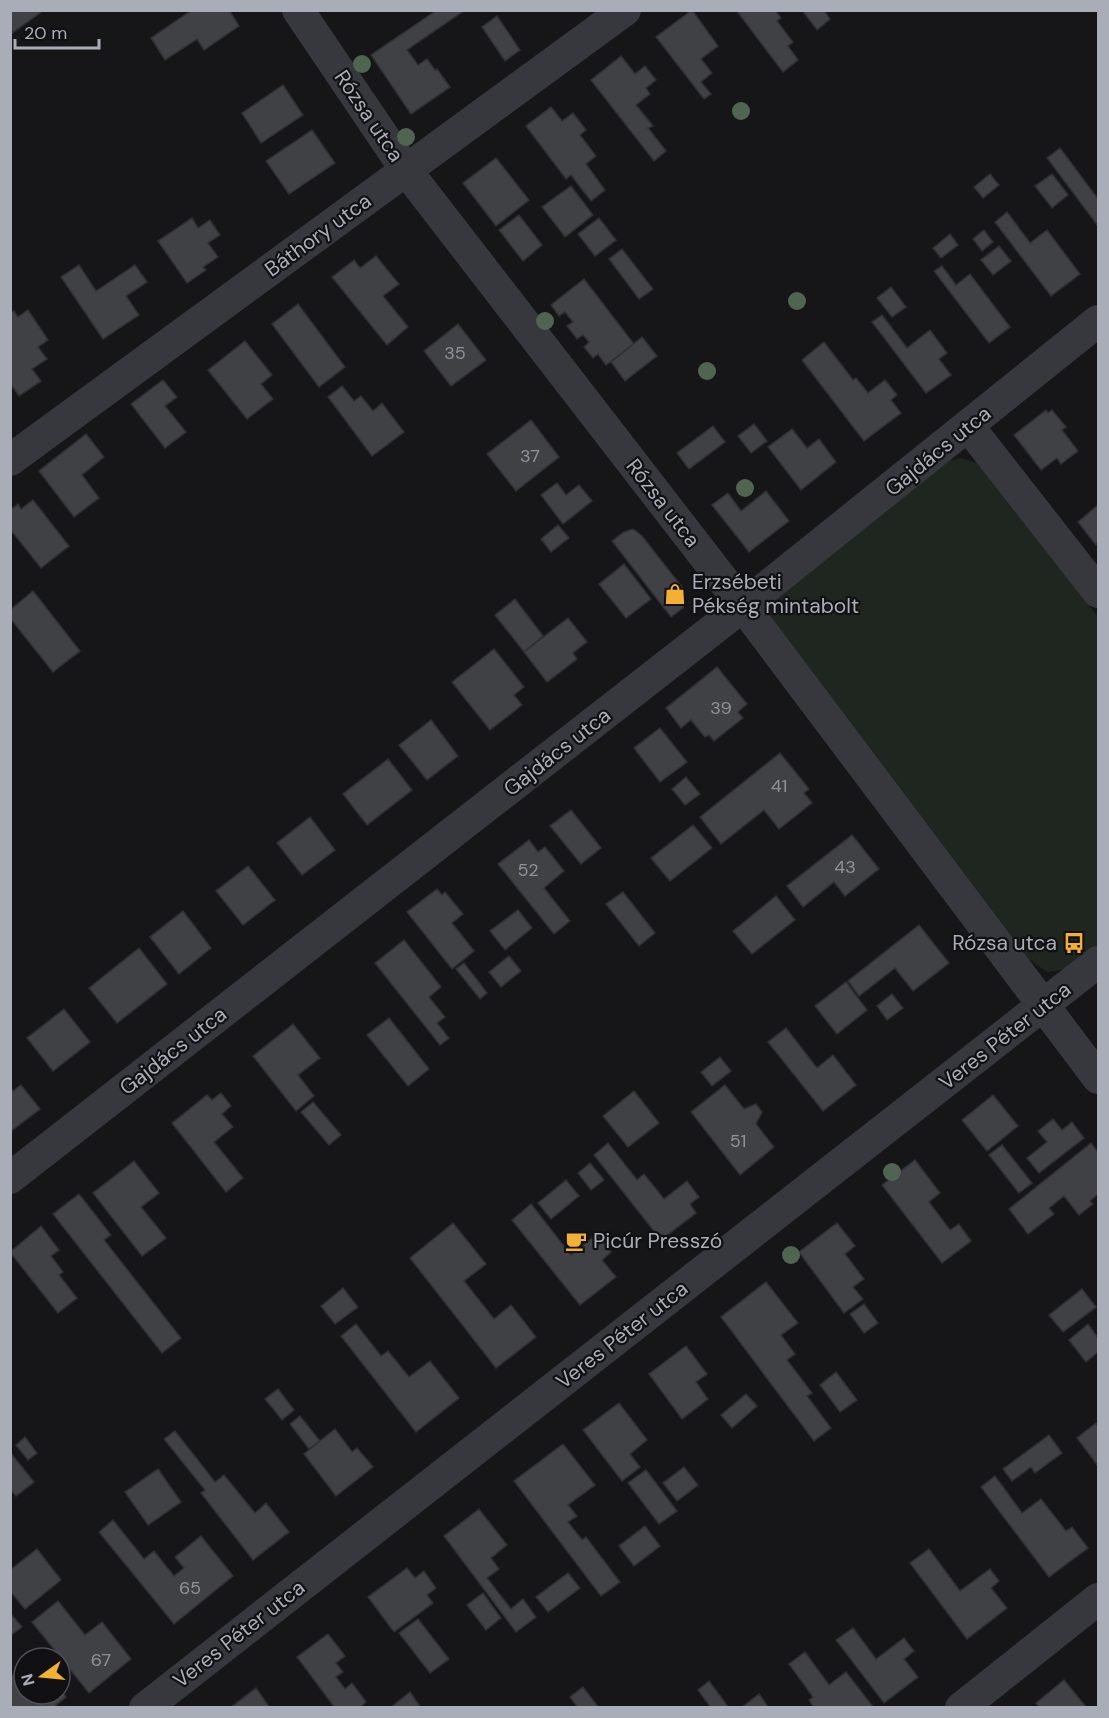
<svg xmlns="http://www.w3.org/2000/svg" width="1109" height="1718" font-family="'DM Sans',sans-serif">
<style>
.green{fill:#1e261f}
.building{fill:#404145;stroke:#303034;stroke-width:1.5}
.lines{fill:none;stroke-linecap:round;stroke-linejoin:round}
.minor{stroke:#37383d;stroke-width:32}
.tree{fill:#506452}
.labels{text-anchor:middle;stroke-width:4.5;stroke-linejoin:round;paint-order:stroke}
.number-label{font-size:18px;fill:#8e929b}
.street-label{font-size:21px;fill:#a8adb8;stroke:#111113}
.poi-label{font-size:21px;fill:#a8adb8;stroke:#111113;text-anchor:start}
</style>
<rect width="100%" height="100%" fill="#161618"/>
<path class="green" d="M 960,458 L 977,463 L 1098,617 L 1098,944 L 1067,969 L 1047,972 L 1027,958 L 769,616 L 770,599 L 944,462 Z"/>
<g class="building">
<path d="M 10,10 L 44,10 L 12,33 Z"/>
<path d="M 192,10 L 229,10 L 239,26 L 204,50 L 197,39 L 165,60 L 151,38 Z"/>
<path d="M 437,10 L 465,10 L 407,50 L 418,65 L 427,59 L 435,70 L 437,69 L 450,87 L 411,114 L 371,55 Z"/>
<path d="M 692,10 L 718,46 L 701,59 L 712,73 L 701,82 L 711,94 L 704,99 L 656,37 Z"/>
<path d="M 736,10 L 775,10 L 781,18 L 777,21 L 793,42 L 788,46 L 798,60 L 783,72 Z"/>
<path d="M 802,10 L 824,10 L 830,19 L 817,30 Z"/>
<path d="M 497,16 L 520,50 L 505,61 L 482,27 Z"/>
<path d="M 621,56 L 635,74 L 645,66 L 656,80 L 646,88 L 650,94 L 636,105 L 653,126 L 648,128 L 666,151 L 654,161 L 591,80 Z"/>
<path d="M 283,85 L 303,115 L 261,143 L 242,113 Z"/>
<path d="M 551,107 L 562,121 L 573,113 L 586,130 L 580,135 L 596,156 L 586,164 L 605,190 L 591,201 L 571,175 L 566,179 L 526,126 Z"/>
<path d="M 312,130 L 335,163 L 289,194 L 266,161 Z"/>
<path d="M 1060,148 L 1098,199 L 1098,226 L 1047,158 Z"/>
<path d="M 496,158 L 529,200 L 496,226 L 463,183 Z"/>
<path d="M 990,174 L 999,185 L 983,198 L 974,187 Z"/>
<path d="M 1052,174 L 1068,195 L 1052,208 L 1035,186 Z"/>
<path d="M 571,186 L 593,215 L 565,237 L 542,207 Z"/>
<path d="M 1007,212 L 1030,243 L 1047,230 L 1080,274 L 1051,296 L 995,222 Z"/>
<path d="M 519,215 L 542,245 L 523,261 L 499,230 Z"/>
<path d="M 192,218 L 198,228 L 210,220 L 220,235 L 208,243 L 218,257 L 203,267 L 206,270 L 187,283 L 158,241 Z"/>
<path d="M 599,218 L 616,240 L 595,256 L 578,234 Z"/>
<path d="M 984,230 L 993,242 L 982,251 L 973,239 Z"/>
<path d="M 950,234 L 958,245 L 941,258 L 933,248 Z"/>
<path d="M 999,246 L 1011,261 L 993,275 L 981,260 Z"/>
<path d="M 622,249 L 653,289 L 639,299 L 609,259 Z"/>
<path d="M 376,256 L 399,284 L 383,296 L 408,327 L 387,345 L 332,277 L 354,260 L 360,268 Z"/>
<path d="M 79,265 L 96,291 L 135,265 L 147,282 L 126,296 L 139,315 L 103,339 L 61,277 Z"/>
<path d="M 942,266 L 956,285 L 970,274 L 1010,327 L 989,343 L 934,271 Z"/>
<path d="M 584,279 L 634,344 L 606,365 L 598,354 L 593,358 L 584,347 L 589,342 L 583,335 L 577,339 L 567,326 L 573,322 L 565,312 L 559,316 L 551,305 Z"/>
<path d="M 891,287 L 906,307 L 892,317 L 877,298 Z"/>
<path d="M 298,304 L 345,367 L 319,387 L 272,324 Z"/>
<path d="M 28,310 L 48,340 L 38,347 L 47,359 L 32,369 L 41,381 L 19,396 L 10,383 L 10,313 L 14,311 L 18,317 Z"/>
<path d="M 882,315 L 907,348 L 930,330 L 947,353 L 939,359 L 951,375 L 926,393 L 872,322 Z"/>
<path d="M 458,324 L 486,360 L 451,386 L 424,351 Z"/>
<path d="M 642,337 L 657,356 L 625,381 L 611,362 Z"/>
<path d="M 245,341 L 272,375 L 261,384 L 273,399 L 247,419 L 208,370 Z"/>
<path d="M 824,342 L 853,380 L 856,378 L 868,393 L 885,380 L 897,395 L 891,400 L 901,413 L 864,441 L 802,360 Z"/>
<path d="M 163,380 L 177,397 L 165,406 L 186,432 L 165,448 L 131,404 Z"/>
<path d="M 342,386 L 354,401 L 361,396 L 373,411 L 382,403 L 404,432 L 372,456 L 328,397 Z"/>
<path d="M 1046,410 L 1048,413 L 1052,410 L 1066,427 L 1062,430 L 1078,451 L 1061,464 L 1057,458 L 1041,470 L 1014,435 Z"/>
<path d="M 531,420 L 559,457 L 516,491 L 487,454 Z"/>
<path d="M 754,424 L 767,441 L 751,453 L 738,436 Z"/>
<path d="M 713,426 L 725,442 L 689,469 L 677,453 Z"/>
<path d="M 792,429 L 807,448 L 819,439 L 836,462 L 801,490 L 768,447 Z"/>
<path d="M 86,434 L 104,457 L 82,475 L 99,498 L 74,517 L 39,471 Z"/>
<path d="M 557,483 L 566,495 L 579,485 L 592,501 L 563,524 L 541,495 Z"/>
<path d="M 766,491 L 789,521 L 749,552 L 712,505 L 728,493 L 741,511 Z"/>
<path d="M 33,500 L 69,546 L 41,568 L 10,529 L 10,510 L 18,504 L 21,509 Z"/>
<path d="M 1098,505 L 1098,542 L 1096,545 L 1078,522 Z"/>
<path d="M 558,525 L 569,538 L 551,552 L 541,539 Z"/>
<path d="M 633,529 L 642,536 L 682,587 L 685,598 L 683,608 L 671,617 L 612,541 L 624,532 Z"/>
<path d="M 624,564 L 651,599 L 626,618 L 599,584 Z"/>
<path d="M 33,591 L 80,651 L 53,672 L 10,618 L 10,610 Z"/>
<path d="M 515,599 L 543,636 L 524,652 L 495,615 Z"/>
<path d="M 568,618 L 587,642 L 573,653 L 577,659 L 547,682 L 524,652 Z"/>
<path d="M 494,649 L 524,687 L 514,695 L 522,705 L 490,730 L 452,682 Z"/>
<path d="M 717,667 L 747,704 L 738,712 L 743,718 L 714,741 L 709,735 L 705,737 L 691,720 L 681,728 L 666,708 Z"/>
<path d="M 431,720 L 458,756 L 427,780 L 399,745 Z"/>
<path d="M 660,728 L 687,762 L 660,782 L 634,748 Z"/>
<path d="M 780,753 L 809,789 L 804,793 L 812,803 L 779,829 L 764,810 L 721,844 L 700,817 Z"/>
<path d="M 388,759 L 412,790 L 367,825 L 343,794 Z"/>
<path d="M 686,777 L 700,794 L 685,805 L 672,789 Z"/>
<path d="M 571,810 L 601,848 L 581,864 L 550,826 Z"/>
<path d="M 310,817 L 335,850 L 302,875 L 277,843 Z"/>
<path d="M 693,825 L 712,848 L 670,881 L 651,858 Z"/>
<path d="M 852,835 L 879,869 L 845,896 L 834,882 L 803,907 L 787,886 Z"/>
<path d="M 529,840 L 538,852 L 545,847 L 564,871 L 544,888 L 570,921 L 554,934 L 498,864 Z"/>
<path d="M 248,866 L 275,900 L 243,925 L 216,891 Z"/>
<path d="M 437,889 L 442,895 L 445,892 L 463,914 L 452,923 L 474,951 L 452,969 L 407,912 Z"/>
<path d="M 623,892 L 655,933 L 639,946 L 606,904 Z"/>
<path d="M 776,896 L 795,920 L 752,954 L 733,931 Z"/>
<path d="M 518,910 L 532,928 L 505,950 L 490,931 Z"/>
<path d="M 183,911 L 211,948 L 179,974 L 150,937 Z"/>
<path d="M 919,925 L 949,963 L 913,991 L 895,968 L 859,996 L 848,981 Z"/>
<path d="M 404,940 L 441,987 L 429,997 L 445,1017 L 437,1023 L 449,1038 L 440,1045 L 375,963 Z"/>
<path d="M 139,948 L 167,984 L 117,1023 L 89,988 Z"/>
<path d="M 509,956 L 521,971 L 501,987 L 489,972 Z"/>
<path d="M 464,963 L 487,993 L 480,999 L 456,969 Z"/>
<path d="M 846,982 L 867,1010 L 837,1034 L 815,1006 Z"/>
<path d="M 892,994 L 903,1008 L 887,1020 L 877,1006 Z"/>
<path d="M 64,1009 L 90,1042 L 53,1071 L 27,1038 Z"/>
<path d="M 389,1018 L 429,1069 L 408,1086 L 367,1035 Z"/>
<path d="M 293,1024 L 320,1058 L 298,1075 L 314,1096 L 296,1111 L 253,1056 Z"/>
<path d="M 786,1028 L 817,1068 L 833,1055 L 856,1085 L 823,1111 L 768,1042 Z"/>
<path d="M 720,1057 L 731,1071 L 712,1086 L 701,1072 Z"/>
<path d="M 21,1085 L 40,1109 L 10,1132 L 10,1088 L 13,1091 Z"/>
<path d="M 725,1085 L 744,1109 L 756,1104 L 762,1112 L 756,1124 L 774,1147 L 740,1175 L 691,1112 Z"/>
<path d="M 634,1091 L 659,1123 L 628,1147 L 603,1116 Z"/>
<path d="M 221,1093 L 231,1106 L 222,1114 L 233,1127 L 214,1142 L 243,1178 L 226,1192 L 172,1123 L 207,1095 L 212,1100 Z"/>
<path d="M 993,1095 L 1018,1126 L 987,1151 L 962,1120 Z"/>
<path d="M 313,1102 L 341,1135 L 329,1145 L 301,1112 Z"/>
<path d="M 1053,1119 L 1062,1130 L 1072,1122 L 1084,1138 L 1039,1173 L 1027,1158 L 1047,1142 L 1038,1131 Z"/>
<path d="M 608,1143 L 637,1180 L 644,1174 L 664,1199 L 687,1181 L 699,1197 L 690,1204 L 696,1213 L 661,1240 L 594,1155 Z"/>
<path d="M 1091,1143 L 1098,1152 L 1098,1194 L 1090,1201 L 1093,1204 L 1079,1215 L 1064,1196 L 1049,1208 L 1054,1214 L 1028,1234 L 1009,1209 Z"/>
<path d="M 1002,1145 L 1032,1183 L 1019,1193 L 989,1155 Z"/>
<path d="M 915,1160 L 940,1193 L 929,1202 L 950,1230 L 959,1224 L 971,1241 L 942,1263 L 882,1185 Z"/>
<path d="M 134,1161 L 159,1193 L 141,1207 L 166,1238 L 142,1256 L 93,1193 Z"/>
<path d="M 590,1163 L 604,1180 L 591,1190 L 578,1173 Z"/>
<path d="M 566,1180 L 579,1196 L 551,1219 L 538,1203 Z"/>
<path d="M 79,1194 L 111,1235 L 104,1240 L 181,1338 L 162,1353 L 53,1214 Z"/>
<path d="M 531,1204 L 571,1255 L 597,1234 L 611,1252 L 602,1260 L 616,1277 L 580,1305 L 512,1220 Z"/>
<path d="M 453,1223 L 486,1264 L 464,1281 L 494,1319 L 511,1305 L 536,1337 L 496,1368 L 410,1258 Z"/>
<path d="M 837,1223 L 855,1246 L 845,1254 L 864,1279 L 853,1287 L 863,1299 L 844,1313 L 799,1252 Z"/>
<path d="M 41,1226 L 59,1250 L 51,1256 L 63,1272 L 59,1275 L 77,1298 L 58,1313 L 10,1252 Z"/>
<path d="M 766,1282 L 798,1323 L 781,1335 L 795,1354 L 787,1360 L 812,1393 L 807,1396 L 831,1428 L 814,1441 L 721,1317 Z"/>
<path d="M 343,1288 L 358,1307 L 335,1324 L 321,1306 Z"/>
<path d="M 1082,1289 L 1096,1307 L 1063,1332 L 1049,1315 Z"/>
<path d="M 864,1304 L 878,1323 L 864,1333 L 850,1314 Z"/>
<path d="M 356,1324 L 381,1356 L 388,1351 L 409,1377 L 430,1361 L 459,1398 L 416,1432 L 341,1336 Z"/>
<path d="M 1088,1324 L 1098,1338 L 1098,1352 L 1086,1362 L 1069,1340 Z"/>
<path d="M 686,1346 L 707,1374 L 696,1382 L 708,1399 L 682,1419 L 649,1374 Z"/>
<path d="M 836,1372 L 857,1400 L 840,1412 L 820,1385 Z"/>
<path d="M 278,1389 L 294,1410 L 282,1420 L 265,1399 Z"/>
<path d="M 746,1394 L 757,1406 L 732,1428 L 721,1415 Z"/>
<path d="M 619,1403 L 647,1440 L 630,1454 L 640,1467 L 622,1481 L 583,1430 Z"/>
<path d="M 300,1416 L 320,1441 L 309,1449 L 290,1424 Z"/>
<path d="M 1096,1423 L 1098,1426 L 1098,1466 L 1077,1438 Z"/>
<path d="M 335,1429 L 352,1452 L 357,1448 L 373,1467 L 336,1496 L 304,1454 Z"/>
<path d="M 175,1431 L 215,1482 L 224,1475 L 255,1513 L 266,1503 L 289,1532 L 253,1560 L 201,1493 L 205,1490 L 164,1439 Z"/>
<path d="M 1049,1435 L 1062,1453 L 1035,1473 L 1031,1467 L 1012,1481 L 1003,1469 Z"/>
<path d="M 25,1437 L 37,1453 L 28,1460 L 16,1445 Z"/>
<path d="M 563,1444 L 595,1485 L 568,1505 L 577,1516 L 568,1522 L 582,1540 L 586,1537 L 620,1582 L 601,1596 L 514,1481 Z"/>
<path d="M 10,1452 L 34,1482 L 16,1496 L 10,1489 Z"/>
<path d="M 684,1467 L 698,1485 L 677,1501 L 663,1483 Z"/>
<path d="M 158,1469 L 181,1502 L 148,1525 L 125,1492 Z"/>
<path d="M 646,1470 L 677,1511 L 659,1524 L 628,1483 Z"/>
<path d="M 995,1476 L 1022,1513 L 1041,1499 L 1066,1531 L 1072,1527 L 1088,1548 L 1049,1577 L 981,1487 Z"/>
<path d="M 479,1509 L 507,1545 L 491,1558 L 499,1569 L 487,1578 L 511,1609 L 523,1599 L 536,1617 L 516,1632 L 444,1536 Z"/>
<path d="M 113,1520 L 144,1559 L 154,1551 L 174,1576 L 184,1568 L 175,1557 L 201,1536 L 233,1576 L 174,1624 L 99,1532 Z"/>
<path d="M 645,1526 L 660,1546 L 634,1566 L 619,1546 Z"/>
<path d="M 37,1549 L 61,1580 L 25,1609 L 10,1591 L 10,1570 Z"/>
<path d="M 929,1549 L 960,1591 L 990,1569 L 999,1581 L 991,1588 L 1007,1608 L 967,1639 L 910,1563 Z"/>
<path d="M 407,1568 L 415,1578 L 424,1571 L 436,1588 L 427,1595 L 433,1603 L 394,1632 L 368,1597 Z"/>
<path d="M 568,1573 L 580,1588 L 548,1612 L 536,1597 Z"/>
<path d="M 483,1593 L 501,1618 L 486,1630 L 467,1605 Z"/>
<path d="M 58,1601 L 85,1635 L 102,1622 L 131,1659 L 89,1693 L 32,1622 Z"/>
<path d="M 10,1613 L 22,1627 L 10,1636 Z"/>
<path d="M 418,1619 L 449,1659 L 430,1673 L 399,1633 Z"/>
<path d="M 853,1628 L 876,1659 L 904,1638 L 914,1651 L 904,1659 L 918,1677 L 884,1703 L 836,1640 Z"/>
<path d="M 328,1634 L 345,1656 L 336,1663 L 343,1672 L 336,1677 L 345,1689 L 352,1683 L 366,1702 L 359,1708 L 335,1708 L 297,1657 Z"/>
<path d="M 805,1652 L 829,1685 L 846,1672 L 874,1708 L 814,1708 L 809,1700 L 813,1697 L 789,1664 Z"/>
<path d="M 24,1666 L 24,1694 L 60,1694 L 60,1689 L 66,1697 L 56,1705 L 58,1708 L 10,1708 L 10,1677 Z"/>
<path d="M 1064,1680 L 1087,1708 L 1040,1708 L 1036,1703 Z"/>
<path d="M 709,1681 L 729,1708 L 711,1708 L 698,1690 Z"/>
<path d="M 583,1687 L 599,1708 L 578,1708 L 570,1697 Z"/>
<path d="M 256,1688 L 270,1708 L 230,1708 Z"/>
<path d="M 410,1692 L 421,1708 L 390,1708 Z"/>
<path d="M 759,1694 L 769,1708 L 741,1708 Z"/>
</g>
<g class="lines">
<g class="minor">
<path d="M 298,10 L 406,170 L 743,606 L 1098,1078"/>
<path d="M 969,427 L 1098,592"/>
<path d="M 10,460 L 625,10"/>
<path d="M 10,1178 L 743,606 L 1098,321"/>
<path d="M 145,1708 L 1098,962"/>
<path d="M 961,1708 L 1098,1599"/>
</g>
</g>
<g class="tree">
<circle cx="362" cy="64" r="9"/>
<circle cx="741" cy="111" r="9"/>
<circle cx="406" cy="137" r="9"/>
<circle cx="797" cy="301" r="9"/>
<circle cx="545" cy="321" r="9"/>
<circle cx="707" cy="371" r="9"/>
<circle cx="745" cy="488" r="9"/>
<circle cx="892" cy="1172" r="9"/>
<circle cx="791" cy="1255" r="9"/>
</g>
<defs>
<symbol id="shop-bare" viewBox="-9 -9 18 18"><path d="M-5-2.5h2.3a2.7 3.5 0 0 1 5.4 0H5L5.5 6h-11ZM-1.5-2.5h3a1.5 2.3 0 0 0-3 0Z" fill="#f2b134" stroke="#111113" stroke-width="2.5" paint-order="stroke"/></symbol>
<symbol id="bus-bare" viewBox="-9 -9 18 18"><path d="M-5-6H5V4H4V6H2V4H-2V6H-4V4H-5ZM-3.5-4V0h7V-4ZM-3.5 1.2v1.5H-2V1.2ZM2 1.2v1.5H3.5V1.2Z" fill="#f2b134" stroke="#111113" stroke-width="2.5" paint-order="stroke"/></symbol>
<symbol id="cafe-bare" viewBox="-9 -9 18 18"><path d="M-5.5-4.5H6V0H3Q3 3.5 0 3.5H-2.5Q-5.5 3.5-5.5 0ZM3-3.2v2h1.7v-2ZM-6 4.5H4V6H-6Z" fill="#f2b134" stroke="#111113" stroke-width="2.5" paint-order="stroke"/></symbol>
</defs>
<g fill-rule="evenodd">
<use href="#shop-bare" x="660" y="579" width="30" height="30"/>
<use href="#bus-bare" x="1059" y="928" width="30" height="30"/>
<use href="#cafe-bare" x="561" y="1226" width="30" height="30"/>
</g>
<g class="labels">
<g class="number-label">
<text x="455" y="359">35</text>
<text x="530" y="462">37</text>
<text x="721" y="714">39</text>
<text x="779" y="792">41</text>
<text x="845" y="873">43</text>
<text x="528" y="876">52</text>
<text x="738" y="1147">51</text>
<text x="190" y="1594">65</text>
<text x="101" y="1666">67</text>
</g>
<g class="street-label">
<text transform="translate(369 116) rotate(56)" y="7">Rózsa utca</text>
<text transform="translate(318 235) rotate(-36)" y="7">Báthory utca</text>
<text transform="translate(938 451) rotate(-39)" y="7">Gajdács utca</text>
<text transform="translate(663 503) rotate(52)" y="7">Rózsa utca</text>
<text transform="translate(557 752) rotate(-38)" y="7">Gajdács utca</text>
<text transform="translate(1005 1036) rotate(-38)" y="7">Veres Péter utca</text>
<text transform="translate(173 1051) rotate(-38)" y="7">Gajdács utca</text>
<text transform="translate(622 1335) rotate(-38)" y="7">Veres Péter utca</text>
<text transform="translate(239 1634) rotate(-38)" y="7">Veres Péter utca</text>
</g>
<g class="poi-label">
<text x="692" y="589">Erzsébeti<tspan x="692" dy="24">Pékség mintabolt</tspan></text>
<text x="1057" y="950" text-anchor="end">Rózsa utca</text>
<text x="593" y="1248">Picúr Presszó</text>
</g>
</g>
<rect width="1109" height="1718" fill="none" stroke="#a8adb8" stroke-width="24"/>
<g transform="translate(42 1676) rotate(255)"><circle r="28" fill="#111113" stroke="#4d4f55" stroke-width="1.5"/>
<path d="M0-4.5L10 22L0 15L-10 22Z" fill="#f2b134"/>
<text y="-9" font-size="16" font-weight="bold" text-anchor="middle" fill="#a8adb8">N</text>
</g>
<path d="M15 39v9h84v-9" fill="none" stroke="#a8adb8" stroke-width="3"/>
<text x="24" y="39" font-size="18" fill="#a8adb8" stroke="#111113" stroke-width="4.5" paint-order="stroke">20 m</text>
</svg>
